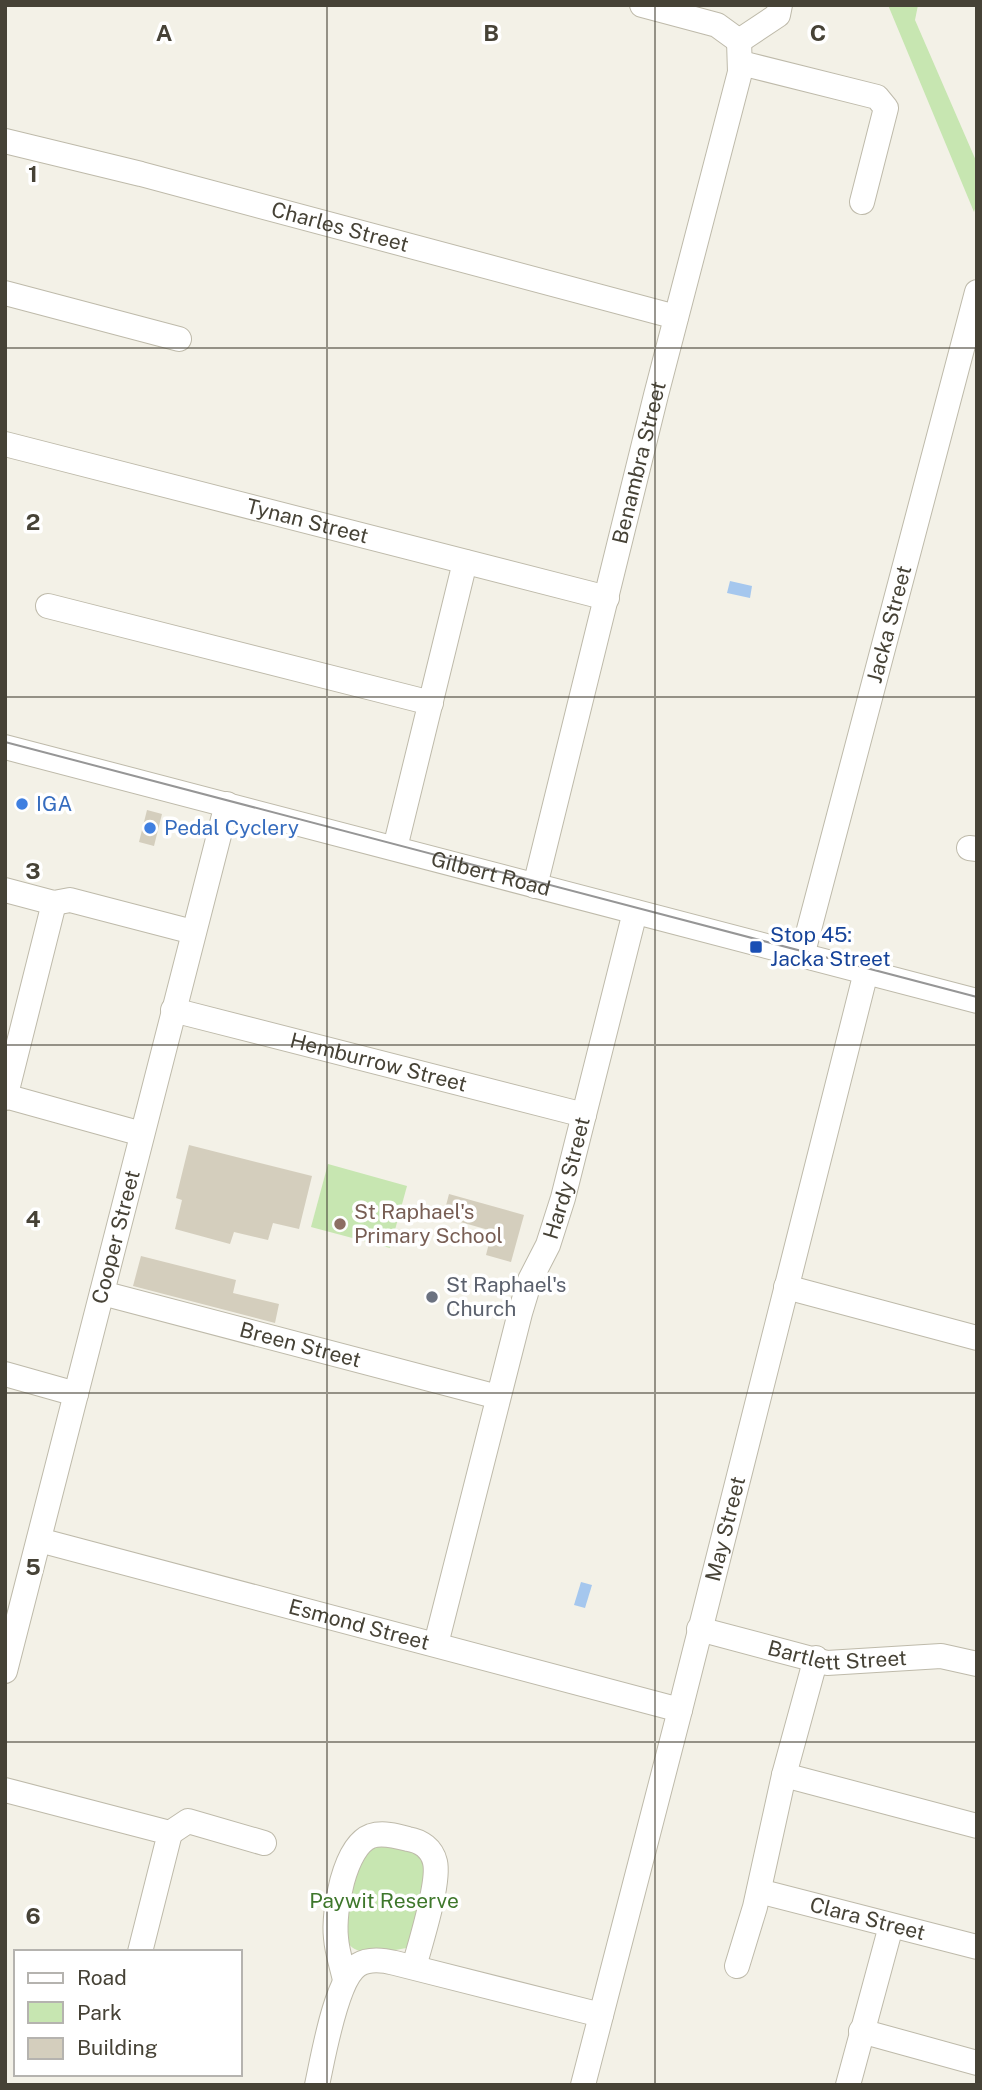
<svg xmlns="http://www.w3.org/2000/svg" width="982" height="2090" font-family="'Public Sans',sans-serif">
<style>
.green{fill:#c7e6b1}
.water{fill:#a5c7ee}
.building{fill:#d4cebd}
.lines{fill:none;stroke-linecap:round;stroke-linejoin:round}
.minor-casing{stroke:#bebaaa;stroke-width:26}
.minor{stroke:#fff;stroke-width:24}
.tram{stroke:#969696;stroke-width:2}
.grid{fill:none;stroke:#464236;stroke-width:2;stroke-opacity:0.55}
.shop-dot{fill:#3f7fe0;stroke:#fff;stroke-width:2.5}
.transit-dot{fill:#1a4fb4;stroke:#fff;stroke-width:2.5}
.education-dot{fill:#8d6e63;stroke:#fff;stroke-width:2.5}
.worship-dot{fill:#6b7280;stroke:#fff;stroke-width:2.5}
.labels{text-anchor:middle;stroke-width:7;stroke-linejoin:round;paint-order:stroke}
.street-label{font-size:21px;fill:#464236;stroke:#fff}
.shop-label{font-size:21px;fill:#366cbe;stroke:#fff;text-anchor:start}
.transit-label{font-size:21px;fill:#164399;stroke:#fff;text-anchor:start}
.education-label{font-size:21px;fill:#785e54;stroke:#fff;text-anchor:start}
.worship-label{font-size:21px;fill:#5b616d;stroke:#fff;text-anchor:start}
.park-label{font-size:21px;fill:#3e772b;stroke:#fff}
.grid-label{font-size:23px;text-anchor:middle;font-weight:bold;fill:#464236;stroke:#fff;stroke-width:7;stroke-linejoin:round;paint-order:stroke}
</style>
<rect width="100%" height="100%" fill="#f3f1e7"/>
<g class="green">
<path d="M 888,5 L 918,5 L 915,20 L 977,163 L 977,202 L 974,212 Z"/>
<path d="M 328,1164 L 407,1186 L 390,1248 L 311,1227 Z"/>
<path d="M 381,1843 L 412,1846 L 429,1870 L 407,1948 C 395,1950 367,1955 357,1950 C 328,1938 349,1875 363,1855 C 367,1850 376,1847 381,1843 Z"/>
</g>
<g class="water">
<path d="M 730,581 L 752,586 L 750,598 L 727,593 Z"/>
<path d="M 581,1582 L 592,1585 L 585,1608 L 574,1605 Z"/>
</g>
<g class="building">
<path d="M 147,810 L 162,814 L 154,846 L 139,842 Z"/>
<path d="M 189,1145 L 312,1176 L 299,1229 L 273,1223 L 268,1240 L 234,1232 L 230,1244 L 175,1229 L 182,1200 L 176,1198 Z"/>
<path d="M 449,1194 L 524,1215 L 511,1262 L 486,1255 L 492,1231 L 443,1217 Z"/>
<path d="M 141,1256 L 236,1280 L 233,1293 L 279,1304 L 275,1323 L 133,1286 Z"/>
</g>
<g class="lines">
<defs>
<g id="minor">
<path d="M 642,5 L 717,25 L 739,41"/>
<path d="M 739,41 L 778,15 L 780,5"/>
<path d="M 741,63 L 877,97 L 886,108 L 862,202"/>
<path id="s1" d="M 5,141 L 141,174 L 676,317"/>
<path d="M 5,293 L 179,339"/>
<path id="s2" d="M 5,444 L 607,598"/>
<path d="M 48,606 L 431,703"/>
<path id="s3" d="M 5,747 L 977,1001"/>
<path d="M 395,848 L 465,562"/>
<path d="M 969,848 L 977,849"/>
<path id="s4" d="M 535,886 L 656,395 L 740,72 L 739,41"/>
<path d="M 5,890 L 54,903 L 70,900 L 193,932"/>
<path id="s5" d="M 802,956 L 977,292"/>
<path id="s6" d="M 173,1010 L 584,1115"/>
<path d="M 5,1096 L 142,1134"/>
<path d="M 5,1098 L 54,903"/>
<path d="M 786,1287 L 977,1338"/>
<path id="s7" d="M 102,1293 L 498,1397"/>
<path d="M 5,1374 L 76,1394"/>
<path id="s8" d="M 39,1540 L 680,1710"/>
<path id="s9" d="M 699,1629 L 827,1663 L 941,1656 L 977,1664"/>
<path id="s10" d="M 436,1644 L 520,1313 L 530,1280 L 548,1245 L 563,1198 L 635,912"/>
<path id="s11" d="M 5,1671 L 227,804"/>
<path d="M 784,1775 L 977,1826"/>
<path d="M 5,1790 L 170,1833 L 140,1952"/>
<path d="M 170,1833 L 188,1821 L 264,1843"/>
<path id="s12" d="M 759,1891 L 977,1947"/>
<path d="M 737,1966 L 755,1907 L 784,1775 L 816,1658"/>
<path d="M 345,1980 C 342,1966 337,1952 336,1938 C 333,1912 344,1846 371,1836 C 383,1832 397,1836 408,1839 C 421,1841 432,1849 435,1862 C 440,1883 420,1944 414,1967"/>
<path d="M 861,2031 L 977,2063"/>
<path d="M 317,2085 C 323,2058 336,1979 358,1965 C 369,1958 383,1960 395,1963 L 601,2015"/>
<path id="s13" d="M 583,2085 L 680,1710 L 866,972"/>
<path d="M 848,2085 L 891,1926"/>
</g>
</defs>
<use href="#minor" class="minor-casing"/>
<use href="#minor" class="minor"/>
<path class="tram" d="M 5,742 L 977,997"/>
</g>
<path class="grid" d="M 327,5 L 327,2085M 655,5 L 655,2085M 5,348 L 977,348M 5,697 L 977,697M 5,1045 L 977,1045M 5,1393 L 977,1393M 5,1742 L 977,1742"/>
<g class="shop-dot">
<circle cx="22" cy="804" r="7"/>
<circle cx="150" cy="828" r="7"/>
</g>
<rect class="transit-dot" x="749" y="940" width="14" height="14" rx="3.5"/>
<circle class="education-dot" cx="340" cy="1224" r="7"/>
<circle class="worship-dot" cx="432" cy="1297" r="7"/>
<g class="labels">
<g class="street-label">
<text dy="7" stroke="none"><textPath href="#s1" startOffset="346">Charles Street</textPath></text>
<text dy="7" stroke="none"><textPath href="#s4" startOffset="436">Benambra Street</textPath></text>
<text dy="7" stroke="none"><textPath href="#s2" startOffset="312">Tynan Street</textPath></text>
<text dy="7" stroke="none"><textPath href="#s5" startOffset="343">Jacka Street</textPath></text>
<text dy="7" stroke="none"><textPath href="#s3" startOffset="502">Gilbert Road</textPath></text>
<text dy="7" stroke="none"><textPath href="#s6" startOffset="212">Hemburrow Street</textPath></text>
<text dy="7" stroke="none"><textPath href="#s10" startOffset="485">Hardy Street</textPath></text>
<text dy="7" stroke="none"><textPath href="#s11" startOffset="448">Cooper Street</textPath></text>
<text dy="7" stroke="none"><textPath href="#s7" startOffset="205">Breen Street</textPath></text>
<text dy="7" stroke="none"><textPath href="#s13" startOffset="574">May Street</textPath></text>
<text dy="7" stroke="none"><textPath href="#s8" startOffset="331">Esmond Street</textPath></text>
<text dy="7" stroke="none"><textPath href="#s9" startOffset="142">Bartlett Street</textPath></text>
<text dy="7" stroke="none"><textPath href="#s12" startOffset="112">Clara Street</textPath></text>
</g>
<g class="shop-label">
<text x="36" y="811">IGA</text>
<text x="164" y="835">Pedal Cyclery</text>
</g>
<g class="transit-label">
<text x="770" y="942">Stop 45:<tspan x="770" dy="24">Jacka Street</tspan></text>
</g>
<g class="education-label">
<text x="354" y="1219">St Raphael's<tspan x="354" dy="24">Primary School</tspan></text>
</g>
<g class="worship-label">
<text x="446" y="1292">St Raphael's<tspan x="446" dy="24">Church</tspan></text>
</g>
<g class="park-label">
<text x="384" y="1908">Paywit Reserve</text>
</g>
</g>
<g class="grid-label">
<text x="164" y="41">A</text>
<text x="491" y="41">B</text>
<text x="818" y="41">C</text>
<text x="33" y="182">1</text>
<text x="33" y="530">2</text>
<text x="33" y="879">3</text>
<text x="33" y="1227">4</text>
<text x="33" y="1575">5</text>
<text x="33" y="1924">6</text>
</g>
<rect width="982" height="2090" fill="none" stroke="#464236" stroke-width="14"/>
<rect x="14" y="1950" width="228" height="126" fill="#ffffff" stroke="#b5b3af" stroke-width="2"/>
<rect x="28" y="1973" width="35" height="10" fill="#ffffff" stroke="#b5b3af" stroke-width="2"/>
<text x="77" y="1985" font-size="21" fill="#464236">Road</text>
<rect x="28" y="2002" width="35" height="21" fill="#c7e6b1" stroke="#b5b3af" stroke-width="2"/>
<text x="77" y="2020" font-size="21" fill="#464236">Park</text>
<rect x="28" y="2038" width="35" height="21" fill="#d4cebd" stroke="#b5b3af" stroke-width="2"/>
<text x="77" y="2055" font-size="21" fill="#464236">Building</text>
</svg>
